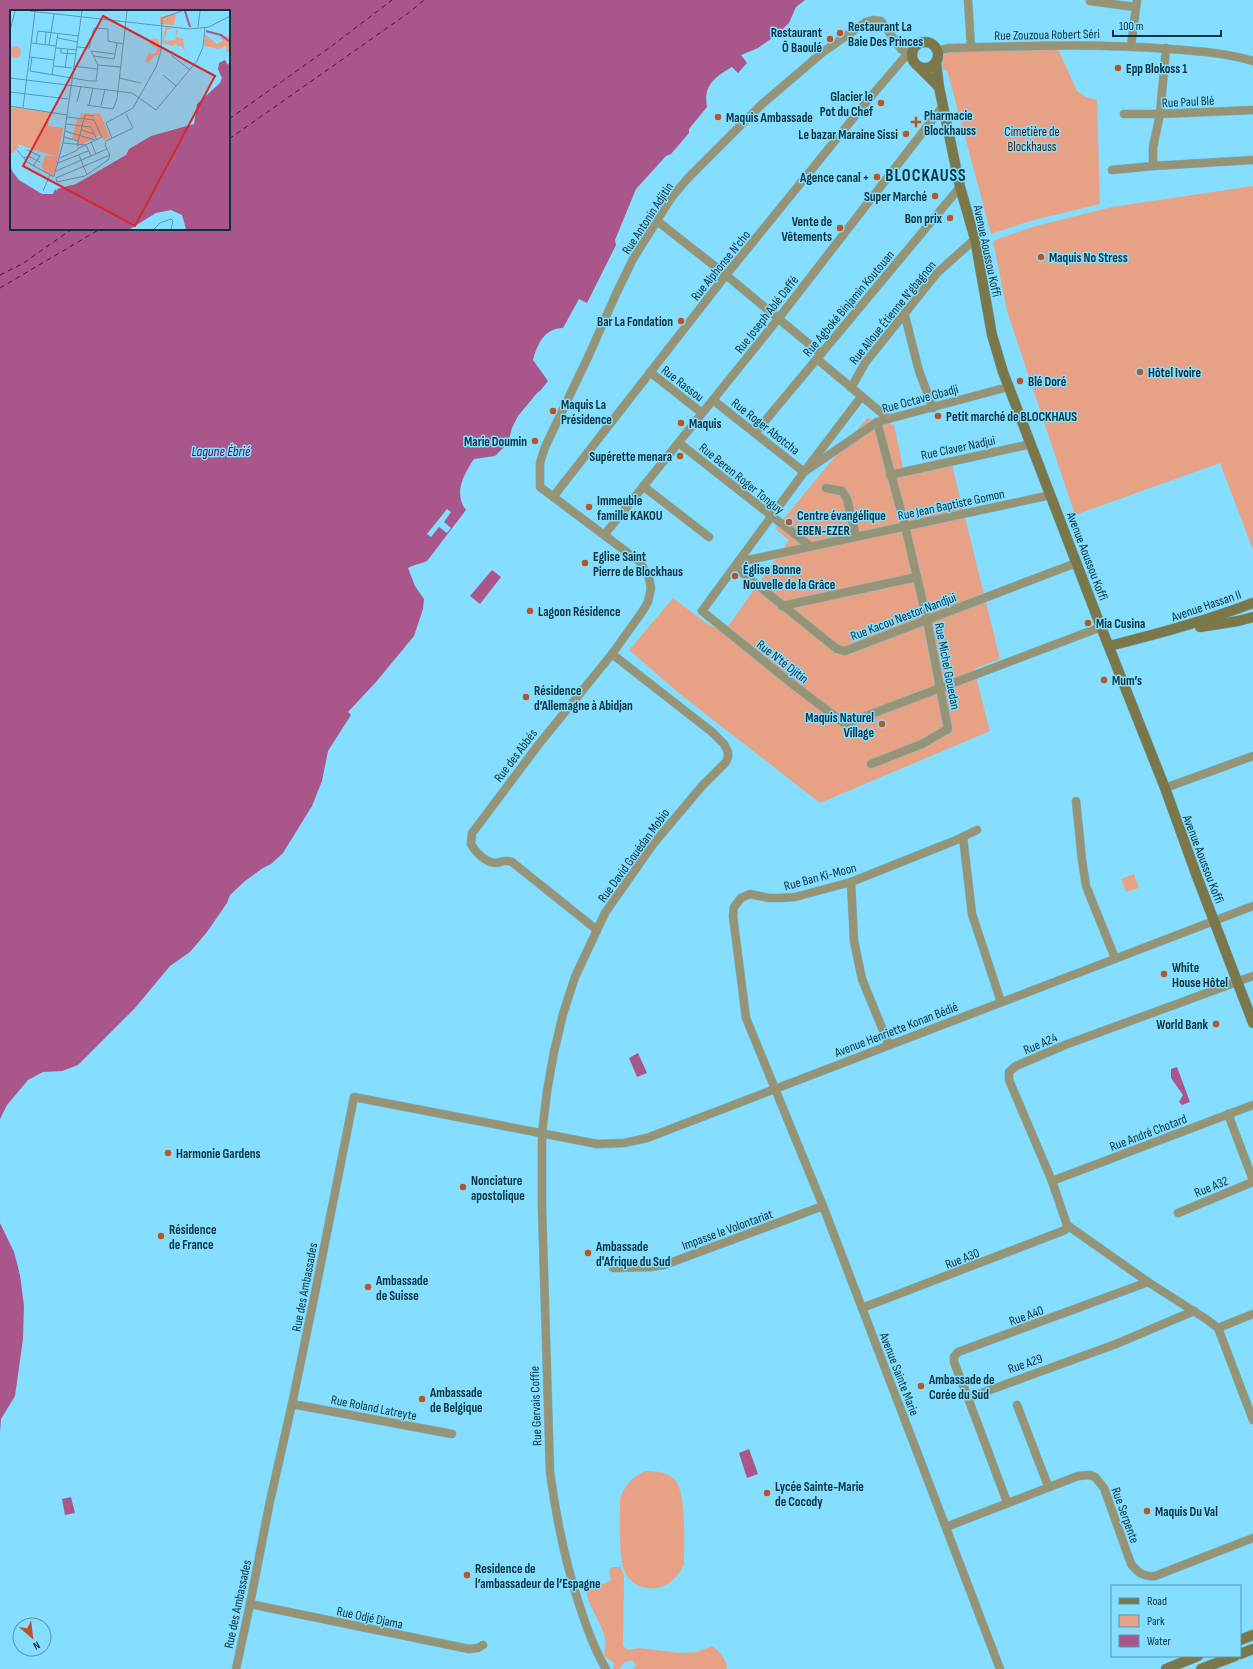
<svg xmlns="http://www.w3.org/2000/svg" width="1253" height="1669" font-family="'Sofia Sans Condensed',sans-serif">
<style>
.green{fill:#e7a286}
.water{fill:#a9578a;fill-rule:evenodd}
.pier{fill:#85deff}
.lines{fill:none;stroke-linecap:round;stroke-linejoin:round}
.ferry{stroke:#5a0b43;stroke-width:1;stroke-dasharray:5 4;stroke-linecap:butt}
.street-casing{stroke:#6cbcd9;stroke-width:9}
.secondary-casing{stroke:#6cbcd9;stroke-width:11}
.street{stroke:#979475;stroke-width:8}
.secondary{stroke:#7b7748;stroke-width:10}
.poi-dot{fill:#b95424;stroke:#85deff;stroke-width:1.5}
.labels{text-anchor:middle;stroke-width:3;stroke-linejoin:round;paint-order:stroke}
.poi-label{font-size:13px;font-weight:bold;fill:#0a323f;stroke:#85deff;text-anchor:start}
.street-label{font-size:13px;fill:#0a323f;stroke:#85deff}
.park-label{font-size:13px;fill:#521900;stroke:#85deff}
.water-label{font-size:14px;font-style:italic;fill:#5a0b43;stroke:#85deff}
.district-label{font-size:17px;font-weight:bold;letter-spacing:1px;fill:#003545;stroke:#85deff}
.inset-river{fill:none;stroke:#a9578a;stroke-width:2}
.inset-road{fill:none;stroke:#5499b2;stroke-width:1}
.view{fill:#d62828;fill-opacity:0.15;stroke:#d62828;stroke-width:2}
.inset-edge{fill:none;stroke:#0a323f;stroke-width:2}
</style>
<rect width="100%" height="100%" fill="#85deff"/>
<g class="green">
<path d="M 1058,49 L 1077,91 L 1086,97 L 1097,100 L 1100,204 L 1030,221 L 991,234 L 947,70 L 943,70 L 942,58 L 948,51 Z"/>
<path d="M 1253,186 L 1253,550 L 1220,463 L 1075,515 L 1007,311 L 993,241 L 1032,227 L 1112,207 Z"/>
<path d="M 867,418 L 894,425 L 903,468 L 950,457 L 1000,659 L 974,669 L 990,731 L 820,803 L 680,694 L 629,650 L 673,598 L 706,623 L 724,632 L 789,540 L 775,529 Z"/>
<path d="M 1134,874 L 1139,888 L 1126,892 L 1121,879 Z"/>
<path d="M 646,1471 C 656,1471 668,1472 675,1480 C 687,1494 684,1545 684,1564 C 680,1575 670,1585 658,1588 C 645,1590 630,1585 625,1572 C 618,1558 620,1516 620,1499 C 625,1484 632,1477 646,1471 Z"/>
<path d="M 612,1567 L 621,1567 L 624,1576 L 623,1646 L 628,1650 L 639,1648 L 681,1653 L 697,1652 L 712,1646 C 720,1652 726,1658 727,1669 L 633,1669 L 636,1665 L 632,1660 L 625,1662 L 619,1669 L 613,1669 L 614,1663 L 604,1656 C 605,1649 606,1641 604,1634 C 600,1620 582,1597 587,1582 L 596,1581 L 603,1584 L 611,1580 L 609,1571 Z"/>
</g>
<g class="water">
<path d="M 0,0 L 805,0 L 796,7 L 789,23 L 775,36 L 758,48 L 741,55 L 747,63 L 738,73 L 732,67 C 715,77 703,85 707,107 L 689,129 L 689,133 L 671,154 L 666,156 L 636,189 L 615,240 L 616,245 L 587,303 L 579,299 L 563,328 C 544,328 537,345 533,360 L 548,381 L 540,391 L 537,393 L 518,416 L 512,428 L 508,443 L 495,456 L 474,459 C 464,474 453,493 466,510 L 427,561 C 421,564 415,564 408,568 L 415,586 L 424,599 L 423,609 L 414,636 L 376,682 L 348,712 L 351,715 L 328,751 L 322,781 L 312,806 L 283,853 L 271,864 L 263,868 L 245,881 L 230,895 L 227,903 L 207,932 L 190,952 L 170,966 L 135,1008 L 78,1065 L 62,1071 L 43,1072 L 28,1080 L 7,1105 L 0,1119 ZM 11,11 L 229,11 L 229,229 L 11,229 Z"/>
<path d="M 492,570 L 501,577 L 480,604 L 470,596 Z"/>
<path d="M 638,1053 L 647,1073 L 637,1077 L 629,1058 Z"/>
<path d="M 1177,1067 L 1190,1102 L 1182,1105 L 1179,1102 L 1183,1095 L 1171,1078 L 1171,1069 Z"/>
<path d="M 0,1223 L 14,1252 L 20,1275 L 24,1306 L 23,1339 L 15,1396 L 1,1419 L 0,1432 Z"/>
<path d="M 749,1449 L 758,1474 L 747,1478 L 739,1453 Z"/>
<path d="M 71,1497 L 75,1513 L 65,1515 L 62,1499 Z"/>
</g>
<path class="pier" d="M 447,509 L 451,512 L 444,522 L 451,528 L 447,533 L 439,527 L 431,537 L 427,534 Z"/>
<g class="lines">
<g class="ferry">
<path d="M 229,119 L 329,48 L 392,0"/>
<path d="M 229,139 L 407,14 L 424,0"/>
<path d="M 0,275 L 22,264 L 72,229"/>
<path d="M 0,288 L 100,229"/>
</g>
<defs>
<g id="street">
<path d="M 968,0 L 971,47"/>
<path d="M 1090,1 L 1135,7"/>
<path d="M 1131,46 L 1137,0"/>
<path d="M 1166,48 L 1160,114 L 1153,147 L 1153,166 L 1253,160"/>
<path d="M 937,51 L 949,48 C 1022,46 1096,43 1169,49 C 1197,51 1226,53 1253,61"/>
<path d="M 1124,114 L 1160,114 L 1253,110"/>
<path d="M 1112,170 L 1153,166"/>
<path d="M 656,220 L 726,275 L 821,354"/>
<path d="M 904,312 L 919,371 L 933,408"/>
<path d="M 817,359 L 889,419"/>
<path d="M 650,372 L 702,413"/>
<path d="M 851,388 L 865,363 L 937,273 L 975,239"/>
<path d="M 861,397 L 804,472 L 702,611 L 791,683 L 845,724 L 1101,627"/>
<path d="M 713,400 L 804,472 L 877,422 L 1008,387"/>
<path d="M 755,433 L 960,187"/>
<path d="M 679,443 L 810,546"/>
<path d="M 890,475 L 1031,444"/>
<path d="M 643,486 L 709,537"/>
<path d="M 826,488 L 842,491 L 847,499 L 856,536"/>
<path d="M 553,497 L 726,275 L 868,100 L 903,59 L 912,53"/>
<path d="M 605,534 L 778,319 L 943,106"/>
<path d="M 739,562 L 1051,495"/>
<path d="M 735,567 L 837,649 L 845,651 L 1076,563"/>
<path d="M 782,606 L 917,577"/>
<path d="M 871,764 L 922,744 L 948,729 L 927,620 L 905,526 L 877,422"/>
<path d="M 1165,788 L 1253,756"/>
<path d="M 1076,801 L 1082,860 L 1086,886 L 1115,958"/>
<path d="M 977,830 L 954,841 L 851,882 L 795,897 L 781,898 L 769,898 L 750,894 L 741,898 L 734,907 L 733,916 L 746,1018 L 823,1206 L 1000,1669"/>
<path d="M 963,837 L 972,914 L 1001,1002"/>
<path d="M 851,882 L 854,941 L 862,979 L 889,1045"/>
<path d="M 597,930 L 512,862 C 503,859 503,862 496,863 C 486,863 475,852 471,844 L 472,833 L 476,828 L 539,744 L 612,654 L 642,612 L 648,602 L 651,588 L 649,578 L 640,562 L 540,487 L 540,463 L 545,447 L 589,355 L 616,294 L 633,259 L 671,198 L 688,178 L 761,105 L 823,52 L 866,22 L 873,20 L 881,21 L 901,49 L 905,52 L 912,53"/>
<path d="M 1228,1114 L 1253,1180"/>
<path d="M 1052,1181 L 1253,1105"/>
<path d="M 1178,1213 L 1253,1182"/>
<path d="M 1067,1225 L 1052,1181 L 1009,1080 L 1009,1072 L 1016,1066 L 1065,1045 L 1253,976"/>
<path d="M 1067,1225 L 1148,1282 L 1206,1319 L 1218,1328 L 1253,1420"/>
<path d="M 613,1268 L 650,1267 L 664,1265 L 823,1206"/>
<path d="M 862,1308 L 1060,1232 L 1065,1230 L 1067,1225"/>
<path d="M 1218,1328 L 1253,1314"/>
<path d="M 968,1398 L 954,1362 L 954,1357 L 958,1352 L 1148,1282"/>
<path d="M 292,1404 L 452,1434"/>
<path d="M 1017,1405 L 1048,1486"/>
<path d="M 1007,1502 L 968,1398 L 1116,1344 L 1194,1311"/>
<path d="M 946,1527 L 1078,1476 L 1090,1475 L 1095,1477 L 1104,1488 L 1131,1564 C 1138,1573 1144,1577 1155,1576 L 1253,1538"/>
<path d="M 250,1604 L 469,1649 L 478,1648 L 483,1645"/>
<path d="M 236,1669 L 250,1604 L 270,1501 L 292,1404 L 314,1298 L 354,1097 L 597,1144 L 624,1143 L 647,1138 L 1253,906"/>
<path d="M 606,1669 C 594,1649 586,1626 579,1604 C 565,1561 556,1517 550,1472 L 542,1207 L 542,1133 L 547,1091 L 554,1052 L 563,1014 L 575,977 L 605,913 L 654,843 L 702,786 L 726,762 L 728,757 L 728,752 L 724,744 L 712,732 L 612,654"/>
</g>
<g id="secondary">
<circle cx="925" cy="55" r="13"/>
<path d="M 936,62 L 939,87 L 960,187 L 975,239 L 992,335 L 1003,372 L 1101,627 L 1165,788 L 1196,874 L 1253,1023"/>
<path d="M 920,68 L 939,87"/>
<path d="M 1200,627 L 1238,621 L 1253,617"/>
<path d="M 1109,646 C 1158,634 1206,621 1253,603"/>
<path d="M 1240,1640 L 1253,1635"/>
<path d="M 1240,1654 L 1253,1649"/>
<path d="M 1166,1669 L 1198,1656"/>
<path d="M 1201,1669 L 1235,1656"/>
</g>
</defs>
<use href="#street" class="street-casing"/>
<use href="#secondary" class="secondary-casing"/>
<use href="#street" class="street"/>
<use href="#secondary" class="secondary"/>
</g>
<g class="poi-dot">
<circle cx="840" cy="33" r="4"/>
<circle cx="830" cy="39" r="4"/>
<circle cx="1118" cy="68" r="4"/>
<circle cx="881" cy="103" r="4"/>
<circle cx="718" cy="117" r="4"/>
<path d="M914 116h4v4h4v4h-4v4h-4v-4h-4v-4h4z"/>
<circle cx="906" cy="134" r="4"/>
<circle cx="877" cy="177" r="4"/>
<circle cx="935" cy="196" r="4"/>
<circle cx="950" cy="218" r="4"/>
<circle cx="840" cy="228" r="4"/>
<circle cx="1041" cy="257" r="4"/>
<circle cx="681" cy="321" r="4"/>
<circle cx="1140" cy="372" r="4"/>
<circle cx="1020" cy="381" r="4"/>
<circle cx="553" cy="411" r="4"/>
<circle cx="938" cy="416" r="4"/>
<circle cx="681" cy="423" r="4"/>
<circle cx="535" cy="441" r="4"/>
<circle cx="680" cy="456" r="4"/>
<circle cx="589" cy="507" r="4"/>
<circle cx="789" cy="522" r="4"/>
<circle cx="585" cy="563" r="4"/>
<circle cx="735" cy="576" r="4"/>
<circle cx="530" cy="611" r="4"/>
<circle cx="1088" cy="623" r="4"/>
<circle cx="1104" cy="680" r="4"/>
<circle cx="526" cy="697" r="4"/>
<circle cx="882" cy="724" r="4"/>
<circle cx="1164" cy="974" r="4"/>
<circle cx="1216" cy="1024" r="4"/>
<circle cx="168" cy="1153" r="4"/>
<circle cx="463" cy="1187" r="4"/>
<circle cx="161" cy="1236" r="4"/>
<circle cx="588" cy="1253" r="4"/>
<circle cx="368" cy="1287" r="4"/>
<circle cx="921" cy="1386" r="4"/>
<circle cx="422" cy="1399" r="4"/>
<circle cx="767" cy="1493" r="4"/>
<circle cx="1147" cy="1511" r="4"/>
<circle cx="467" cy="1575" r="4"/>
</g>
<g class="labels">
<g class="poi-label">
<text x="848" y="31">Restaurant La<tspan x="848" dy="15">Baie Des Princes</tspan></text>
<text x="822" y="37" text-anchor="end">Restaurant<tspan x="822" dy="15">Ô Baoulé</tspan></text>
<text x="1126" y="73">Epp Blokoss 1</text>
<text x="873" y="101" text-anchor="end">Glacier le<tspan x="873" dy="15">Pot du Chef</tspan></text>
<text x="924" y="120">Pharmacie<tspan x="924" dy="15">Blockhauss</tspan></text>
<text x="726" y="122">Maquis Ambassade</text>
<text x="898" y="139" text-anchor="end">Le bazar Maraine Sissi</text>
<text x="869" y="182" text-anchor="end">Agence canal +</text>
<text x="927" y="201" text-anchor="end">Super Marché</text>
<text x="942" y="223" text-anchor="end">Bon prix</text>
<text x="832" y="226" text-anchor="end">Vente de<tspan x="832" dy="15">Vêtements</tspan></text>
<text x="1049" y="262">Maquis No Stress</text>
<text x="673" y="326" text-anchor="end">Bar La Fondation</text>
<text x="1148" y="377">Hôtel Ivoire</text>
<text x="1028" y="386">Blé Doré</text>
<text x="561" y="409">Maquis La<tspan x="561" dy="15">Présidence</tspan></text>
<text x="946" y="421">Petit marché de BLOCKHAUS</text>
<text x="689" y="428">Maquis</text>
<text x="527" y="446" text-anchor="end">Marie Doumin</text>
<text x="672" y="461" text-anchor="end">Supérette menara</text>
<text x="597" y="505">Immeuble<tspan x="597" dy="15">famille KAKOU</tspan></text>
<text x="797" y="520">Centre évangélique<tspan x="797" dy="15">EBEN-EZER</tspan></text>
<text x="593" y="561">Eglise Saint<tspan x="593" dy="15">Pierre de Blockhaus</tspan></text>
<text x="743" y="574">Église Bonne<tspan x="743" dy="15">Nouvelle de la Grâce</tspan></text>
<text x="538" y="616">Lagoon Résidence</text>
<text x="1096" y="628">Mia Cusina</text>
<text x="1112" y="685">Mum’s</text>
<text x="534" y="695">Résidence<tspan x="534" dy="15">d’Allemagne à Abidjan</tspan></text>
<text x="874" y="722" text-anchor="end">Maquis Naturel<tspan x="874" dy="15">Village</tspan></text>
<text x="1172" y="972">White<tspan x="1172" dy="15">House Hôtel</tspan></text>
<text x="1208" y="1029" text-anchor="end">World Bank</text>
<text x="176" y="1158">Harmonie Gardens</text>
<text x="471" y="1185">Nonciature<tspan x="471" dy="15">apostolique</tspan></text>
<text x="169" y="1234">Résidence<tspan x="169" dy="15">de France</tspan></text>
<text x="596" y="1251">Ambassade<tspan x="596" dy="15">d'Afrique du Sud</tspan></text>
<text x="376" y="1285">Ambassade<tspan x="376" dy="15">de Suisse</tspan></text>
<text x="929" y="1384">Ambassade de<tspan x="929" dy="15">Corée du Sud</tspan></text>
<text x="430" y="1397">Ambassade<tspan x="430" dy="15">de Belgique</tspan></text>
<text x="775" y="1491">Lycée Sainte-Marie<tspan x="775" dy="15">de Cocody</tspan></text>
<text x="1155" y="1516">Maquis Du Val</text>
<text x="475" y="1573">Residence de<tspan x="475" dy="15">l’ambassadeur de l’Espagne</tspan></text>
</g>
<g class="street-label">
<text transform="translate(1047 34) rotate(-1)" y="5">Rue Zouzoua Robert Séri</text>
<text transform="translate(1188 101) rotate(-3)" y="5">Rue Paul Blé</text>
<text transform="translate(647 218) rotate(-57)" y="5">Rue Antonin Adjitin</text>
<text transform="translate(988 251) rotate(78)" y="5">Avenue Aoussou Koffi</text>
<text transform="translate(720 265) rotate(-51)" y="5">Rue Alphonse N'cho</text>
<text transform="translate(848 303) rotate(-50)" y="5">Rue Agboké Binjamin Koutouan</text>
<text transform="translate(892 312) rotate(-51)" y="5">Rue Alloue Étienne N'gbagnon</text>
<text transform="translate(766 314) rotate(-52)" y="5">Rue Joseph Ablé Daffé</text>
<text transform="translate(683 383) rotate(38)" y="5">Rue Rassou</text>
<text transform="translate(920 398) rotate(-15)" y="5">Rue Octave Gbadji</text>
<text transform="translate(766 426) rotate(38)" y="5">Rue Roger Abotcha</text>
<text transform="translate(958 447) rotate(-12)" y="5">Rue Claver Nadjui</text>
<text transform="translate(742 478) rotate(39)" y="5">Rue Beren Roger Tonguy</text>
<text transform="translate(951 504) rotate(-12)" y="5">Rue Jean Baptiste Gomon</text>
<text transform="translate(1088 556) rotate(69)" y="5">Avenue Aoussou Koffi</text>
<text transform="translate(1206 605) rotate(-19)" y="5">Avenue Hassan II</text>
<text transform="translate(903 616) rotate(-21)" y="5">Rue Kacou Nestor Nandjui</text>
<text transform="translate(783 661) rotate(38)" y="5">Rue N'té Djitin</text>
<text transform="translate(948 666) rotate(79)" y="5">Rue Michel Gouedan</text>
<text transform="translate(515 755) rotate(-53)" y="5">Rue des Abbés</text>
<text transform="translate(633 855) rotate(-54)" y="5">Rue David Gouédan Mobio</text>
<text transform="translate(1204 859) rotate(69)" y="5">Avenue Aoussou Koffi</text>
<text transform="translate(820 876) rotate(-15)" y="5">Rue Ban Ki-Moon</text>
<text transform="translate(896 1029) rotate(-21)" y="5">Avenue Henriette Konan Bédié</text>
<text transform="translate(1040 1043) rotate(-23)" y="5">Rue A24</text>
<text transform="translate(1148 1132) rotate(-21)" y="5">Rue André Chotard</text>
<text transform="translate(1211 1186) rotate(-22)" y="5">Rue A32</text>
<text transform="translate(727 1229) rotate(-20)" y="5">Impasse le Volontariat</text>
<text transform="translate(962 1258) rotate(-21)" y="5">Rue A30</text>
<text transform="translate(304 1287) rotate(-79)" y="5">Rue des Ambassades</text>
<text transform="translate(1026 1315) rotate(-20)" y="5">Rue A40</text>
<text transform="translate(1025 1363) rotate(-19)" y="5">Rue A29</text>
<text transform="translate(900 1374) rotate(69)" y="5">Avenue Sainte Marie</text>
<text transform="translate(535 1406) rotate(-92)" y="5">Rue Gervais Coffie</text>
<text transform="translate(374 1407) rotate(11)" y="5">Rue Roland Latreyte</text>
<text transform="translate(1126 1515) rotate(70)" y="5">Rue Serpente</text>
<text transform="translate(237 1604) rotate(-78)" y="5">Rue des Ambassades</text>
<text transform="translate(370 1617) rotate(12)" y="5">Rue Odjé Djama</text>
</g>
<g class="park-label">
<text x="1032" y="136">Cimetière de<tspan x="1032" dy="15">Blockhauss</tspan></text>
</g>
<g class="water-label">
<text x="221" y="456">Lagune Ébrié</text>
</g>
<g class="district-label">
<text x="926" y="181">BLOCKAUSS</text>
</g>
</g>
<g transform="translate(10 10)">
<rect width="220" height="220" fill="#85deff"/>
<path d="M 166,3 L 164,15 L 150,14 L 150,7 ZM 155,17 L 162,18 L 157,20 L 154,31 L 165,30 L 166,20 L 168,20 L 166,27 L 173,29 L 175,41 L 171,36 L 167,36 L 167,33 L 163,36 L 152,33 ZM 195,24 L 207,34 L 213,31 L 209,27 L 220,26 L 220,42 L 217,42 L 216,36 L 209,39 L 194,36 ZM 142,28 L 148,29 L 150,38 L 149,45 L 144,46 L 138,53 L 135,51 L 139,43 L 145,44 L 148,38 L 140,34 ZM-1 42a6 6 0 1 1 12 0a6 6 0 1 1-12 0ZM 0,97 L 40,102 L 38,116 L 53,118 L 48,147 L 7,134 L 9,137 L 3,143 L 0,143 ZM 71,103 L 90,104 L 100,127 L 94,130 L 90,125 L 67,137 L 67,131 L 62,129 L 67,109 L 70,109 ZM 36,145 L 48,147 L 44,166 L 33,161 L 32,154 Z" fill="#e7a286"/>
<path d="M 215,50 L 218,55 L 220,50 L 220,219 L 176,219 L 172,205 L 161,200 L 146,203 L 120,219 L 0,219 L 0,152 L 2,161 L 9,170 L 32,184 L 43,184 L 45,179 L 47,181 L 47,179 L 66,174 L 116,145 L 119,139 L 141,126 L 184,114 L 187,94 L 210,73 L 212,68 L 208,59 L 209,53 Z" fill="#a9578a"/>
<path class="inset-river" d="M 175,1 L 180,17M 196,21 L 211,25 L 220,32M 0,216 L 35,204 L 42,198 L 47,181M 8,219 L 78,198 L 128,190 L 173,189 L 220,194M 21,219 L 69,201 L 136,191 L 190,192 L 220,198"/>
<path class="inset-road" d="M 20,1 L 179,19 L 199,17 L 220,6M 188,17 L 190,1M 0,21 L 5,1M 48,28 L 68,32M 21,33 L 46,36 L 42,65M 26,33 L 28,21 L 69,26M 35,34 L 36,22M 39,35 L 44,4M 46,36 L 48,23M 67,37 L 79,38M 46,38 L 67,40M 79,38 L 84,18 L 98,19 L 98,31 L 113,34M 51,39 L 51,43 L 66,44M 81,41 L 105,44 L 107,33M 81,41 L 88,55M 161,45 L 180,60M 84,46 L 104,49 L 105,44M 20,47 L 44,50M 22,47 L 20,61 L 80,71 L 86,71 L 88,55M 88,55 L 110,57M 44,56 L 62,58M 63,56 L 87,59M 55,57 L 58,39M 153,65 L 166,76M 0,68 L 122,83 L 146,100 L 187,51 L 193,37 L 195,17M 109,68 L 131,73M 0,82 L 58,89M 67,92 L 71,76M 77,95 L 103,99 L 107,89 L 117,1M 79,95 L 83,78M 0,96 L 57,105M 91,96 L 95,79M 13,98 L 25,2M 57,107 L 84,110 L 92,127 L 67,139M 56,114 L 81,117 L 87,130M 71,120 L 84,124M 55,121 L 85,130M 54,127 L 68,131M 102,128 L 96,113 L 123,98 L 146,57 L 151,41 L 152,8 L 172,1M 81,132 L 86,144M 53,133 L 76,135 L 81,146M 67,136 L 75,105 L 84,106M 7,140 L 17,152 L 44,167M 17,140 L 30,146 L 23,156M 69,145 L 77,165M 100,145 L 98,150 L 75,166 L 47,172 L 46,168 ZM 100,145 L 95,135 L 96,131 L 123,118 L 116,104M 14,148 L 18,146 L 30,152M 50,148 L 68,140M 48,153 L 78,141M 46,161 L 97,139M 44,166 L 53,133 L 72,1M 33,181 L 40,165M 144,219 L 150,213 L 161,209 L 163,211 L 161,219"/>
<path class="view" d="M 93,6 L 205,66 L 125,216 L 13,156 Z"/>
<rect width="220" height="220" class="inset-edge"/>
</g>
<rect x="1111" y="1585" width="130" height="72" fill="#85deff" stroke="#5499b2"/>
<rect x="1119" y="1598" width="20" height="6" fill="#7b7748" stroke="#5499b2"/>
<text x="1147" y="1605" font-size="12" fill="#0a323f">Road</text>
<rect x="1119" y="1615" width="20" height="12" fill="#e7a286" stroke="#5499b2"/>
<text x="1147" y="1625" font-size="12" fill="#0a323f">Park</text>
<rect x="1119" y="1635" width="20" height="12" fill="#a9578a" stroke="#5499b2"/>
<text x="1147" y="1645" font-size="12" fill="#0a323f">Water</text>
<g transform="translate(32 1637) rotate(152)"><circle r="19" fill="#85deff" stroke="#5499b2"/>
<path d="M0-3L7 15L0 10L-7 15Z" fill="#b95424"/>
<text y="-6" font-size="11" font-weight="bold" text-anchor="middle" fill="#0a323f">N</text>
</g>
<path d="M1113 30v6h108v-6" fill="none" stroke="#0a323f" stroke-width="2"/>
<text x="1119" y="30" font-size="12" fill="#0a323f" stroke="#85deff" stroke-width="3" paint-order="stroke">100 m</text>
</svg>
